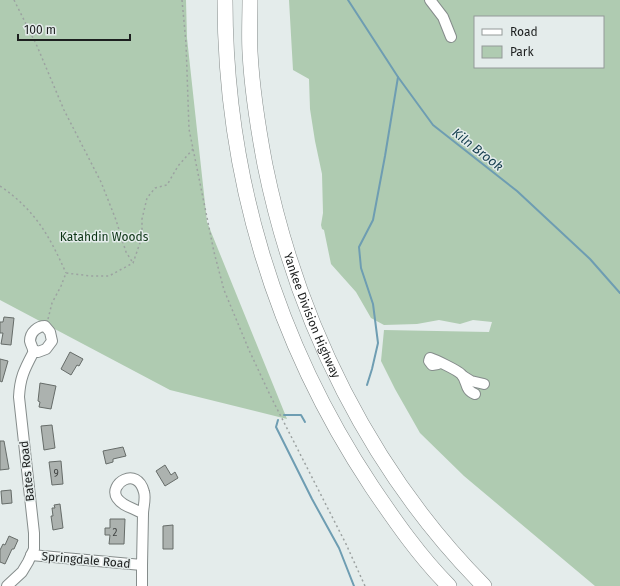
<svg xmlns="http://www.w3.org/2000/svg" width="620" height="586" font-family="'Fira Sans',sans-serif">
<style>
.green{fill:#afcbb1;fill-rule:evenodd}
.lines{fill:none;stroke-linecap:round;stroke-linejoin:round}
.stream{stroke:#6e9db2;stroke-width:2}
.building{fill:#acb2af;stroke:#666c69}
.minor-casing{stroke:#858c8b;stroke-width:12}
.highway-casing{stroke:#858c8b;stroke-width:16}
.path{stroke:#9ca2a1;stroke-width:1.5;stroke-dasharray:2 3;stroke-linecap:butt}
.minor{stroke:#fff;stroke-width:10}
.highway{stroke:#fff;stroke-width:15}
.labels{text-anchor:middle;stroke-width:3;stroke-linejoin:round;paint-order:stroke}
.number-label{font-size:10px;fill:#414443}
.park-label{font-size:12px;fill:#0b3314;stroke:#e4eceb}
.street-label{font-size:12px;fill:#1d1f1f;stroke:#e4eceb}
.water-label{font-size:13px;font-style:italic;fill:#153e4e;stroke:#e4eceb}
</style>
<rect width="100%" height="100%" fill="#e4eceb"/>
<g class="green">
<path d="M 0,0 L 186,0 L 187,38 L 207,222 L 287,419 L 170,390 L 0,300 Z"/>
<path d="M 289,0 L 620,0 L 620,586 L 595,586 L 464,476 L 420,433 L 395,389 L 381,361 L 384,330 L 489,332 L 492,322 L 473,320 L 460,324 L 439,320 L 417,324 L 384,325 L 371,318 L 356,292 L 331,264 L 324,230 L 322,229 L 321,225 L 323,213 L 322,174 L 315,141 L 310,109 L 309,79 L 293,70 ZM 475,17 L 603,17 L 603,67 L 475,67 Z"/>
</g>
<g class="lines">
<g class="stream">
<path d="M 348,0 L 398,77 L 433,125 L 517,191 L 590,259 L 620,293"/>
<path d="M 367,385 L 372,369 L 378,343 L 373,304 L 361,268 L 359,247 L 373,220 L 385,156 L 398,77"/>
<path d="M 284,415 L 301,415 L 305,422"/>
<path d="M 278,420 L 276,427 L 312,499 L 339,548 L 354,586"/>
</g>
</g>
<g class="building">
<path d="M 4,317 L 14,318 L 11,345 L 1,344 L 3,333 L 0,333 L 0,322 L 3,322 Z"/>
<path d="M 70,352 L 83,359 L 79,366 L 77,365 L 71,375 L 61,369 Z"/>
<path d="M 0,359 L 8,361 L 2,382 L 0,381 Z"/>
<path d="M 40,383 L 56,386 L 51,409 L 39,407 L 40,402 L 38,401 Z"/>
<path d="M 52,425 L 55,448 L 44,450 L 41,426 Z"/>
<path d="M 0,441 L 4,441 L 9,469 L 0,470 Z"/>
<path d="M 123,447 L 126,456 L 113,459 L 113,462 L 106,464 L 103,451 Z"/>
<path d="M 61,461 L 63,484 L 52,485 L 49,462 Z"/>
<path d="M 165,465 L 171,475 L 175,472 L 178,478 L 165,486 L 156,471 Z"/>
<path d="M 11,490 L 12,503 L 2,504 L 1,491 Z"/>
<path d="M 60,504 L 63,528 L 53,530 L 51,516 L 53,516 L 52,508 L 55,508 L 54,505 Z"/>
<path d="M 110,519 L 125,519 L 124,544 L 109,544 L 110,535 L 105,535 L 105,528 L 110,528 Z"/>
<path d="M 173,525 L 173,549 L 163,549 L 163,526 Z"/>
<path d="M 9,536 L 18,540 L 14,549 L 12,549 L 5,564 L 0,562 L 0,550 L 3,544 L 5,545 Z"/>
</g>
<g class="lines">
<defs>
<g id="minor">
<path d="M 430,0 L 443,17 L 451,37"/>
<path d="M 438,364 L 432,365 L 429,361 L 430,358 C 436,360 457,370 461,374 C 468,381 464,390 475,394"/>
<path d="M 463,376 L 471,381 L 484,384"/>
<path d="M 31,555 L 142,565 L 143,514 C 135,508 123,507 117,498 C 108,484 137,465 144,492 C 146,499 143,507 143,514"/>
<path d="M 142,565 L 142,586"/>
<path d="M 7,586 L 22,572 L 28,562 L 34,549 L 34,533 L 19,397 C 20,378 24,370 33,353 C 34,348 31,346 30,341 C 30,332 38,326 45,326 L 50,332 L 52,341 L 46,349 L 38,352 L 34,350"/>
</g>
<g id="highway">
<path d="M 225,0 C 225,175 275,341 372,487 C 395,521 420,557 449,586"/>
<path id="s1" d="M 250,0 C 250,17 249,35 250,52 C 252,90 258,128 265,165 C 297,322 371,472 484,586"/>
</g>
</defs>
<use href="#minor" class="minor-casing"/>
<use href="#highway" class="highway-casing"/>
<g class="path">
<path d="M 14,0 L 37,46 L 64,110 L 101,182 L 116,220 L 126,252 L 133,263"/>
<path d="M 182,0 L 186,43 L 189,129 L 214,252 L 224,290 L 249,350 L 270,395 L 346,544 L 365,586"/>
<path d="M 0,186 C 35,210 49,235 66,273"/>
<path d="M 48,319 L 52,303 L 61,286 L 66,273 L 91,276 L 109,276 L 133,263 L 142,237 L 142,219 L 147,198 L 155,188 L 167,185 L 178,166 L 194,148"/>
</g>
<use href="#minor" class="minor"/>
<use href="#highway" class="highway"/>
</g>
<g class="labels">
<g class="number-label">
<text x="56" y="477">9</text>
<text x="115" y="536">2</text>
</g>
<g class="park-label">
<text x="104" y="241">Katahdin Woods</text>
</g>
<g class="street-label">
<text dy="4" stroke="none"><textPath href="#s1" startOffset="324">Yankee Division Highway</textPath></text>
<text transform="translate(27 471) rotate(-96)" y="4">Bates Road</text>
<text transform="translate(86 560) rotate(5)" y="4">Springdale Road</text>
</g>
<g class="water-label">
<text transform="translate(478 149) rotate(38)" y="5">Kiln Brook</text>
</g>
</g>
<rect x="474" y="16" width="130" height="52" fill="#e4eceb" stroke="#949a99"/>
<rect x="482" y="29" width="20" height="6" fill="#ffffff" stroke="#949a99"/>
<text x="510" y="36" font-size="12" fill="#1d1f1f">Road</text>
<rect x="482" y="46" width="20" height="12" fill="#afcbb1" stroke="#949a99"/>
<text x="510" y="56" font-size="12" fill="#1d1f1f">Park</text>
<path d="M18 34v6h112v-6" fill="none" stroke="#1d1f1f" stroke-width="2"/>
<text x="24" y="34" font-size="12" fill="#1d1f1f" stroke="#e4eceb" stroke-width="3" paint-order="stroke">100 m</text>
</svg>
